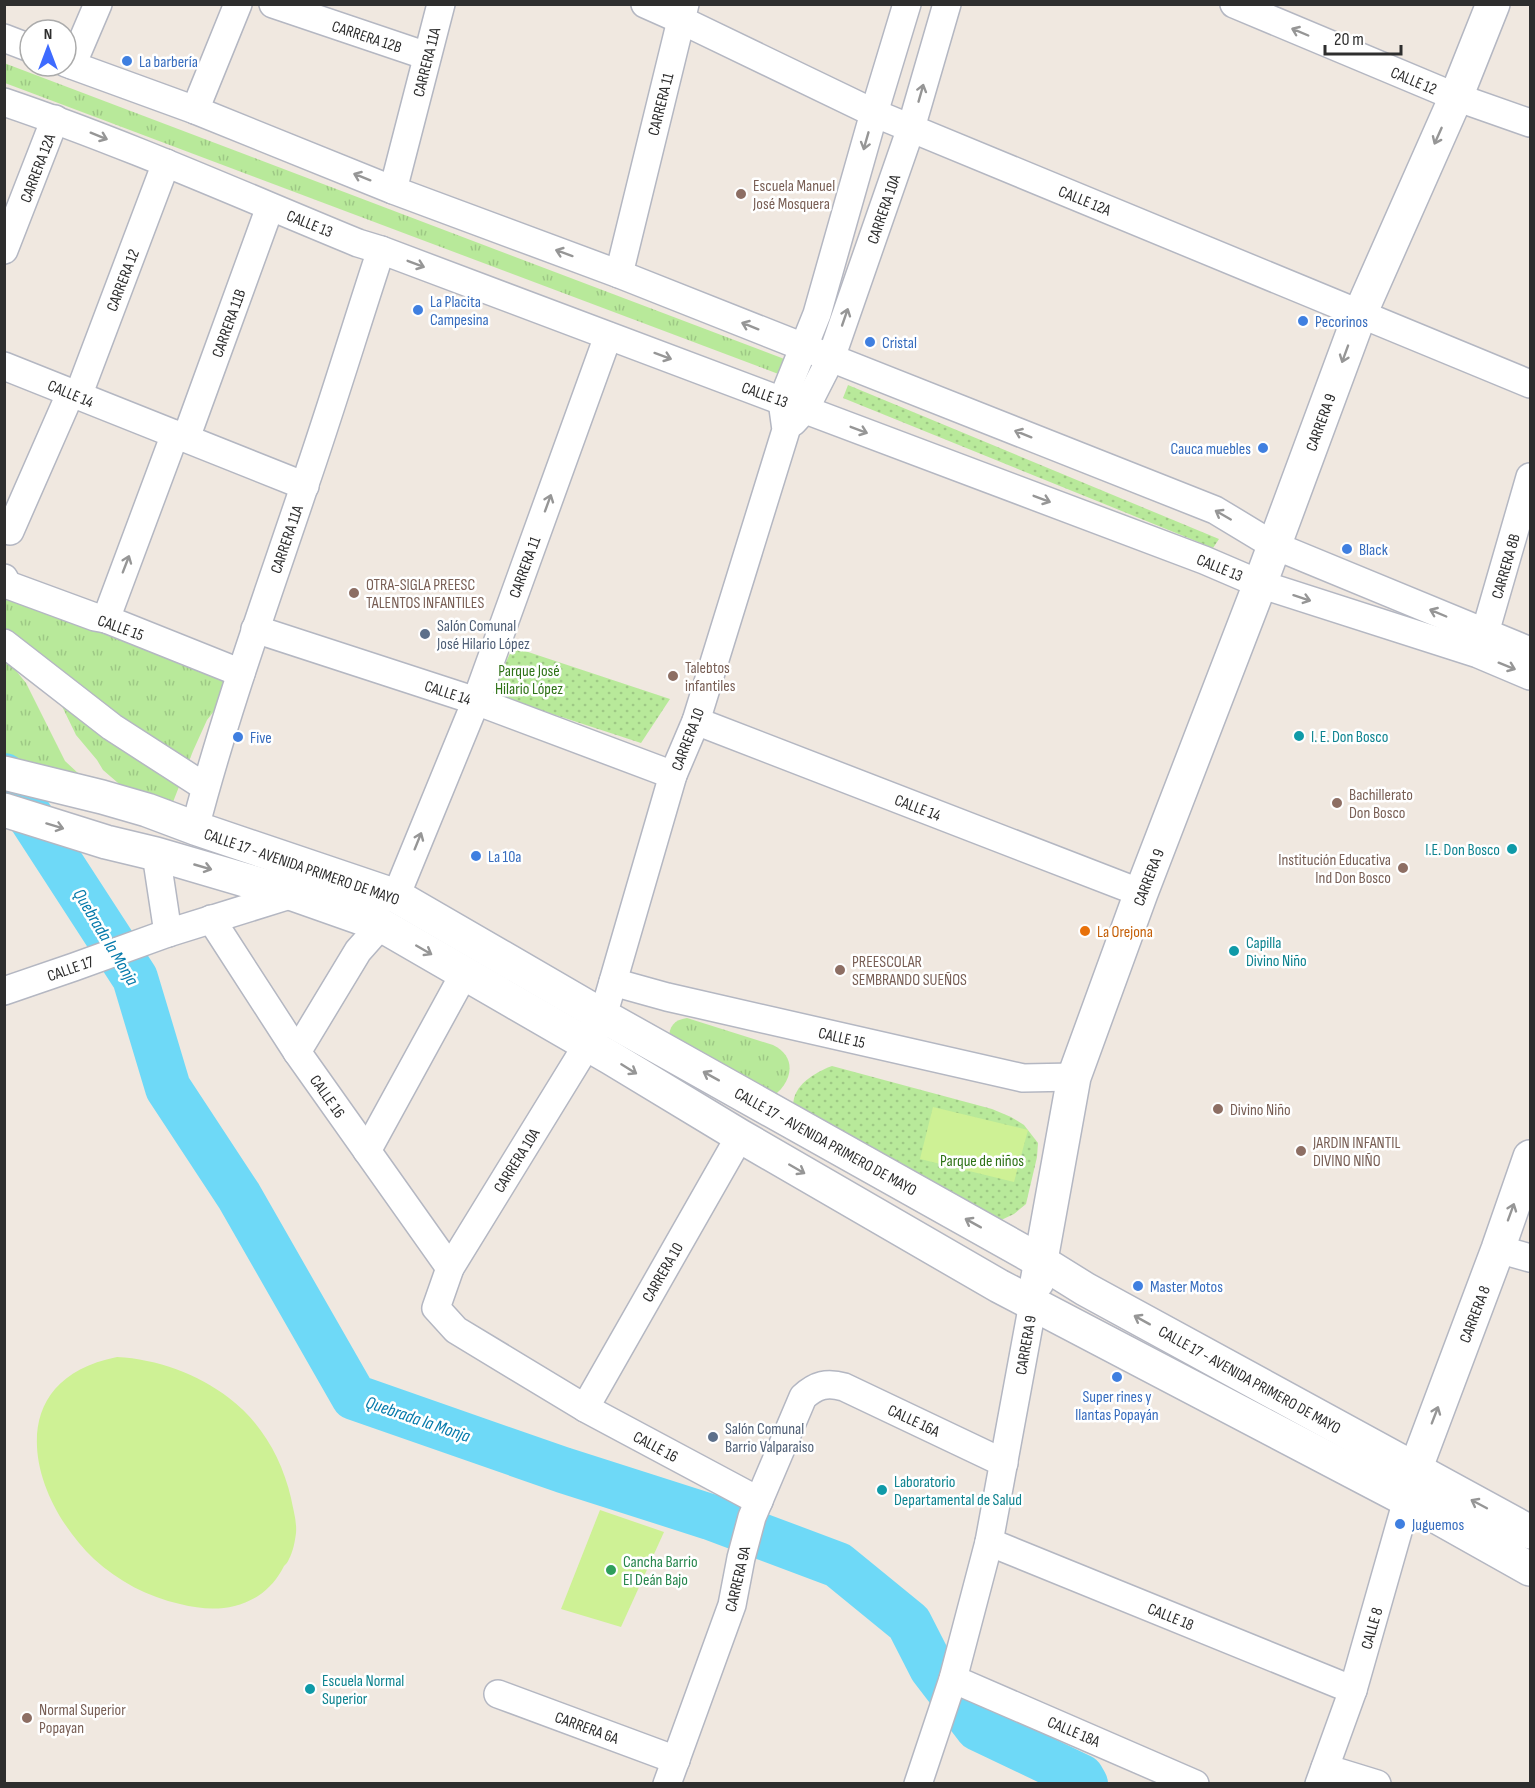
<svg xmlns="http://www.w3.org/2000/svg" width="1535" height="1788" font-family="'Sofia Sans Condensed',sans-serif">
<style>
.grass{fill:url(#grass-tufts)}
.park{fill:url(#park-dots)}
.pitch{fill:#cef195}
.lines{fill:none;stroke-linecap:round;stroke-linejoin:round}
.river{stroke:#6ed9f7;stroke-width:46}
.street-casing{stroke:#b4b7c2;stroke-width:30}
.secondary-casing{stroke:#b4b7c2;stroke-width:36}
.street{stroke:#fff;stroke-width:27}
.secondary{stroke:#fff;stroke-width:33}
.oneway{stroke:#969696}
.shop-dot{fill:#3f7fe0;stroke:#fff;stroke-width:2}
.education-dot{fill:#8d6e63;stroke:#fff;stroke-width:2}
.service-dot{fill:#5c6f8a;stroke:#fff;stroke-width:2}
.culture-dot{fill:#0f9aa8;stroke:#fff;stroke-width:2}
.food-dot{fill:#e8710a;stroke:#fff;stroke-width:2}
.leisure-dot{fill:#2e9e5b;stroke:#fff;stroke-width:2}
.labels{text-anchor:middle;stroke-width:5;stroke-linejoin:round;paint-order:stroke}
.street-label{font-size:16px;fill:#2e2e2e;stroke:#fff}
.shop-label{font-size:16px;fill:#366cbe;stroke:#fff;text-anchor:start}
.education-label{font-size:16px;fill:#785e54;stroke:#fff;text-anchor:start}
.service-label{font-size:16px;fill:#4e5e75;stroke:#fff;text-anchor:start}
.park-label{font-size:16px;fill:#2e7216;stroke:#fff}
.culture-label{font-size:16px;fill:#0d838f;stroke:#fff;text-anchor:start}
.food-label{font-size:16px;fill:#c56008;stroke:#fff;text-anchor:start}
.leisure-label{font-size:16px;fill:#27864d;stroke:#fff;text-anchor:start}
.water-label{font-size:18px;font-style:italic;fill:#057aab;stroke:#fff}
</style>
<defs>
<pattern id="grass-tufts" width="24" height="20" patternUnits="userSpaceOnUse" patternTransform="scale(1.5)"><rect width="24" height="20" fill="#b8e99a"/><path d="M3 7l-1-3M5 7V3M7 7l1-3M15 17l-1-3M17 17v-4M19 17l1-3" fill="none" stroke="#9ec885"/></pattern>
<pattern id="park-dots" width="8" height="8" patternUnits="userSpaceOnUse" patternTransform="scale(1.5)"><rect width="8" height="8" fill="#b8e99a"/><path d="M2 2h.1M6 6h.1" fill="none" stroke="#9ec885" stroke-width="1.8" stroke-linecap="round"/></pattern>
</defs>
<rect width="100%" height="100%" fill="#f0e8e0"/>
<g class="grass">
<path d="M 4,63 L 787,360 L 781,375 L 5,83 Z"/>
<path d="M 4,589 L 221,672 L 229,692 L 207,720 L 193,751 L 173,802 L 125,789 L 103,770 L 97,760 L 76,735 L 58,698 L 5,631 Z"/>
<path d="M 4,656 L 26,683 L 65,761 L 79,774 L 5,756 Z"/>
<path d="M 687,1018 L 773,1045 C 800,1058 791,1087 768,1099 L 669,1039 C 669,1026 674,1020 687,1018 Z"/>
</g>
<g class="park">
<path d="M 848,385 L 1219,539 L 1213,548 L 843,398 Z"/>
<path d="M 513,647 L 670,699 L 641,743 L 491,694 Z"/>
<path d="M 832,1066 L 992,1109 L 1011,1117 L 1024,1125 L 1038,1143 L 1037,1157 L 1026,1204 L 1014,1214 L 999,1221 L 793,1106 C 793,1085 814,1073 832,1066 Z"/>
</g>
<g class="pitch">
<path d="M 933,1107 L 1028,1130 L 1014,1182 L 920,1159 Z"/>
<path d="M 117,1357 C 157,1359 198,1374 229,1398 C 261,1422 282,1459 291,1498 C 293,1509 297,1521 296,1533 C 295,1541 293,1552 289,1559 C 288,1562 286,1564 284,1566 C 278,1578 269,1589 258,1596 C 233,1611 208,1611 180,1604 C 148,1597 118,1581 94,1559 C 28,1496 0,1380 117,1357 Z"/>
<path d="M 600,1510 L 664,1532 L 621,1627 L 561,1609 Z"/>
</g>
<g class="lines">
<path class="river" d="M 4,776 L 135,978 L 168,1088 L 239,1196 L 354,1397 L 563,1470 L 710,1517 L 838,1565 L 909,1623 L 932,1668 L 978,1728 L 1081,1777 L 1085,1784"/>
<defs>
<g id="street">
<path d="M 273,4 L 427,56"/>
<path d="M 645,4 L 681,20 L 874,113 L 1530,384"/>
<path d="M 1234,4 L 1456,97 L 1530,123"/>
<path d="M 4,38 L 30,48"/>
<path d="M 66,63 L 195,110 L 393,190 L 619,274 L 1215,510 L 1273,545 L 1530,651"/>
<path d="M 72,65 L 98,4"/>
<path d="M 4,102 C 125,143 241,195 358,243 L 381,250 L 1204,560 L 1260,584 L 1478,654 L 1530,676"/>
<path d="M 195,110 L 238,4"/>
<path d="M 393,190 L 441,4"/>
<path d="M 4,250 L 55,119"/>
<path d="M 619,274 L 685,4"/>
<path d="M 4,366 L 305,486"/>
<path d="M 78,396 L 166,163"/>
<path d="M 793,422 L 805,409 L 831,358 L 911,128 L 947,4"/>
<path d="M 186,438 L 270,207"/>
<path d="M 10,531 L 71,392"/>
<path d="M 4,578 L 8,585 L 95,617 L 106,619 L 241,673"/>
<path d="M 106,619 L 175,434"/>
<path d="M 255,629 L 476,701 L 673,775"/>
<path d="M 4,643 L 112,727 L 205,787"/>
<path d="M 1480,650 L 1530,477"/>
<path d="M 696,721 L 1141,893"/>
<path d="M 195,828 C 225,713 266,600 304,487 C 331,409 355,329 381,250"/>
<path d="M 156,854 L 168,933"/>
<path d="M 396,896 L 476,701 L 608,336"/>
<path d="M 211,919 L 297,1052 L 450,1268"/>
<path d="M 613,982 L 667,997 L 1023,1078 L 1074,1077"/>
<path d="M 4,991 L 74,967 L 168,933 L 293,894"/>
<path d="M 297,1052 L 358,951 L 381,925"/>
<path d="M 367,1151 L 464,974"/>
<path d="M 1498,1249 L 1530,1258"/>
<path d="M 585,1408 L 740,1136"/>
<path d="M 759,1501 L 585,1408 L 456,1330 L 436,1308 L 450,1268 L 587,1045 L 603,1016 L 673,775 L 696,721 L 786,430 L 782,401 L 817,314 L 874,113 L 907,4"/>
<path d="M 989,1542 L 1353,1690"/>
<path d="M 953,1679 L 1195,1784"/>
<path d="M 498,1694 L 676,1760"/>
<path d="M 1325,1768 L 1377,1784"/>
<path d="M 667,1784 L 732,1605 L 741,1558 L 752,1517 L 803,1397 C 816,1385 827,1382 844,1387 L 1004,1463"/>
<path d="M 918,1784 L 953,1679 L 989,1542 L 1033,1303"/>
<path d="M 1319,1784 L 1353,1690 L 1407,1500"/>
</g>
<g id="secondary">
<path d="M 4,773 L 102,797 L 147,810 L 195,828 L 396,896 L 603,1016 L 1040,1261 L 1085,1289 L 1530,1532"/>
<path d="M 4,810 L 106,842 L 156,854 L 293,894 L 381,925 L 611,1058 L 740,1136 L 999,1286 L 1407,1500 L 1530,1569"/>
<path d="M 1037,1282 L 1074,1077 L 1141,893 L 1260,584 L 1360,314 L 1456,97 L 1493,4"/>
<path d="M 1410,1491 L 1415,1470 L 1498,1249 L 1530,1157"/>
</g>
</defs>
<use href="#street" class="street-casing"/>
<use href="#secondary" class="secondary-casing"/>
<use href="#street" class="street"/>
<use href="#secondary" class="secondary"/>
</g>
<defs><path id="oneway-shaft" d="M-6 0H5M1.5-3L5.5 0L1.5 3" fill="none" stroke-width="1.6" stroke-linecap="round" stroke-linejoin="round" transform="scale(1.5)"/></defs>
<g class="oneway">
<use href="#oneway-shaft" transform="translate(1300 32) rotate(-157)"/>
<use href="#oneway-shaft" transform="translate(921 93) rotate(-74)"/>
<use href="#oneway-shaft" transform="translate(99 136) rotate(22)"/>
<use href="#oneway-shaft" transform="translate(1438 136) rotate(114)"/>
<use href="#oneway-shaft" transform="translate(866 141) rotate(106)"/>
<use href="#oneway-shaft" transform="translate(362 177) rotate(-158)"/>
<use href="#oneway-shaft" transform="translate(564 253) rotate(-160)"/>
<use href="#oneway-shaft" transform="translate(416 264) rotate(21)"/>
<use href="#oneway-shaft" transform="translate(845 317) rotate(-71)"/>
<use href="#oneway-shaft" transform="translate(750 326) rotate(-158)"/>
<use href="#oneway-shaft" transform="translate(1345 354) rotate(110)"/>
<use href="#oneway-shaft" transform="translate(663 356) rotate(20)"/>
<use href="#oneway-shaft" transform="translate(859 430) rotate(21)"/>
<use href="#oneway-shaft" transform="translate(1023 434) rotate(-158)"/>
<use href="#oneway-shaft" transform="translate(1042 499) rotate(21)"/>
<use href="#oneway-shaft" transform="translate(548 503) rotate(-70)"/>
<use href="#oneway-shaft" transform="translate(1223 515) rotate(-150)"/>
<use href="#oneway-shaft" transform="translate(126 564) rotate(-69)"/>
<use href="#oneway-shaft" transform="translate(1302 598) rotate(18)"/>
<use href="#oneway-shaft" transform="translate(1438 613) rotate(-157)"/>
<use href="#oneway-shaft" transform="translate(1507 666) rotate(22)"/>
<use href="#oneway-shaft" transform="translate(55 826) rotate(17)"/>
<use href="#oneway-shaft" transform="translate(418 841) rotate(-68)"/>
<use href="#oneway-shaft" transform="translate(203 867) rotate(16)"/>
<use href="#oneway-shaft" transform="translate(424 950) rotate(30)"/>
<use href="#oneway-shaft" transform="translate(629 1069) rotate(32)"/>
<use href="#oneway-shaft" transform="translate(711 1076) rotate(-151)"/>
<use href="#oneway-shaft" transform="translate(797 1169) rotate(30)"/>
<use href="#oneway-shaft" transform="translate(1511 1212) rotate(-70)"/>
<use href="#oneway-shaft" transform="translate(973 1223) rotate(-151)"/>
<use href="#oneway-shaft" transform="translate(1142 1320) rotate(-151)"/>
<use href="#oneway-shaft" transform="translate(1435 1415) rotate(-69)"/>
<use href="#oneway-shaft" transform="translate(1479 1504) rotate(-152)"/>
</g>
<g class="shop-dot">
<circle cx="127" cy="61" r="6"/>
<circle cx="418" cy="310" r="6"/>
<circle cx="1303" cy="321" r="6"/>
<circle cx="870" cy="342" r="6"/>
<circle cx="1263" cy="448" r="6"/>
<circle cx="1347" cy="549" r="6"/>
<circle cx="238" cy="737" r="6"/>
<circle cx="476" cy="856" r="6"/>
<circle cx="1138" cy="1286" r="6"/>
<circle cx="1117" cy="1377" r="6"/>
<circle cx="1400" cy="1524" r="6"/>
</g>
<g class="education-dot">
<circle cx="741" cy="194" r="6"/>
<circle cx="354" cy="593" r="6"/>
<circle cx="673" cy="676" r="6"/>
<circle cx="1337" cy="803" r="6"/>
<circle cx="1403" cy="868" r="6"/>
<circle cx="840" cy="970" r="6"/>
<circle cx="1218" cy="1109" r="6"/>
<circle cx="1301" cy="1151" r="6"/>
<circle cx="27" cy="1718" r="6"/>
</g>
<g class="service-dot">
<circle cx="425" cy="634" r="6"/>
<circle cx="713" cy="1437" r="6"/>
</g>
<g class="culture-dot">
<circle cx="1299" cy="736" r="6"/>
<circle cx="1512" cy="849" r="6"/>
<circle cx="1234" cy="951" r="6"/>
<circle cx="882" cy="1490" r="6"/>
<circle cx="310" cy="1689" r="6"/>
</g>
<circle class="food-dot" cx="1085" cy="931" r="6"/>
<circle class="leisure-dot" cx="611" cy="1570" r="6"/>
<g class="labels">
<g class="street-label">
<text transform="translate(367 36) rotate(18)" y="6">CARRERA 12B</text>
<text transform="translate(426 62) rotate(-76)" y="6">CARRERA 11A</text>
<text transform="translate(1414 80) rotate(23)" y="6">CALLE 12</text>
<text transform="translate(660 104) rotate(-76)" y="6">CARRERA 11</text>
<text transform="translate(37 168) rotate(-69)" y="6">CARRERA 12A</text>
<text transform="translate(1085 200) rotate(22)" y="6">CALLE 12A</text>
<text transform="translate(883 209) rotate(-71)" y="6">CARRERA 10A</text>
<text transform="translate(310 223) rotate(22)" y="6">CALLE 13</text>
<text transform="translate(122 280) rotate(-69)" y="6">CARRERA 12</text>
<text transform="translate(228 323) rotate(-70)" y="6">CARRERA 11B</text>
<text transform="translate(71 393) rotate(23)" y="6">CALLE 14</text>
<text transform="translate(765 394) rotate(20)" y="6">CALLE 13</text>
<text transform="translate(1320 422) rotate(-70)" y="6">CARRERA 9</text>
<text transform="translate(286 539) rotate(-71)" y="6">CARRERA 11A</text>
<text transform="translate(1505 566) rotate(-74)" y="6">CARRERA 8B</text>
<text transform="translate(524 567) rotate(-70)" y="6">CARRERA 11</text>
<text transform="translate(1220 567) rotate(22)" y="6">CALLE 13</text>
<text transform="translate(121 627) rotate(20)" y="6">CALLE 15</text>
<text transform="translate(448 692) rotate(18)" y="6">CALLE 14</text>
<text transform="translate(687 739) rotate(-69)" y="6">CARRERA 10</text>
<text transform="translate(918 807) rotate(21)" y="6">CALLE 14</text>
<text transform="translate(302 866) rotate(19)" y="6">CALLE 17 - AVENIDA PRIMERO DE MAYO</text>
<text transform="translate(1148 877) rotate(-69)" y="6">CARRERA 9</text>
<text transform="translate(70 968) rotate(-19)" y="6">CALLE 17</text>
<text transform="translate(842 1037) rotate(13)" y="6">CALLE 15</text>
<text transform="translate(328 1096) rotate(55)" y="6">CALLE 16</text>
<text transform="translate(826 1141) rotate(29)" y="6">CALLE 17 - AVENIDA PRIMERO DE MAYO</text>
<text transform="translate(516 1160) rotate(-58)" y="6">CARRERA 10A</text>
<text transform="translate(662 1272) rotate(-60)" y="6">CARRERA 10</text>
<text transform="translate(1474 1314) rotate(-69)" y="6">CARRERA 8</text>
<text transform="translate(1025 1345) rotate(-80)" y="6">CARRERA 9</text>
<text transform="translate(1250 1379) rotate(29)" y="6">CALLE 17 - AVENIDA PRIMERO DE MAYO</text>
<text transform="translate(914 1420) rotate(25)" y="6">CALLE 16A</text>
<text transform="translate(656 1446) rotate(28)" y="6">CALLE 16</text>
<text transform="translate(737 1579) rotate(-77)" y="6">CARRERA 9A</text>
<text transform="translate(1171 1616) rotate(22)" y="6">CALLE 18</text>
<text transform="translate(1371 1628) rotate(-74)" y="6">CALLE 8</text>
<text transform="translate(587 1727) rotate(20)" y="6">CARRERA 6A</text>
<text transform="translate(1074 1731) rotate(23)" y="6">CALLE 18A</text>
</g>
<g class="shop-label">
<text x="139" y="67">La barbería</text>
<text x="430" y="307">La Placita<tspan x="430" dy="18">Campesina</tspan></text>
<text x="1315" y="327">Pecorinos</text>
<text x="882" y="348">Cristal</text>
<text x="1251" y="454" text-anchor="end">Cauca muebles</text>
<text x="1359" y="555">Black</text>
<text x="250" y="743">Five</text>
<text x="488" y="862">La 10a</text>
<text x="1150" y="1292">Master Motos</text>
<text x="1117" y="1402" text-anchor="middle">Super rines y<tspan x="1117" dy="18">llantas Popayán</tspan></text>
<text x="1412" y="1530">Juguemos</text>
</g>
<g class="education-label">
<text x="753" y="191">Escuela Manuel<tspan x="753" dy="18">José Mosquera</tspan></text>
<text x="366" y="590">OTRA-SIGLA PREESC<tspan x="366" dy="18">TALENTOS INFANTILES</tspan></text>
<text x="685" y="673">Talebtos<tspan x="685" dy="18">infantiles</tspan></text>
<text x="1349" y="800">Bachillerato<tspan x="1349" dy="18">Don Bosco</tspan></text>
<text x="1391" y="865" text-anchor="end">Institución Educativa<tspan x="1391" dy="18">Ind Don Bosco</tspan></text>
<text x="852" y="967">PREESCOLAR<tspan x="852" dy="18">SEMBRANDO SUEÑOS</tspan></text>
<text x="1230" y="1115">Divino Niño</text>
<text x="1313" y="1148">JARDIN INFANTIL<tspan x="1313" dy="18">DIVINO NIÑO</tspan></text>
<text x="39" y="1715">Normal Superior<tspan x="39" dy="18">Popayan</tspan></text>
</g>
<g class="service-label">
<text x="437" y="631">Salón Comunal<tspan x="437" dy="18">José Hilario López</tspan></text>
<text x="725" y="1434">Salón Comunal<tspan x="725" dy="18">Barrio Valparaiso</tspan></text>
</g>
<g class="park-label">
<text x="529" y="676">Parque José<tspan x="529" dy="18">Hilario López</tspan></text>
<text x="982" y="1166">Parque de niños</text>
</g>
<g class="culture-label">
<text x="1311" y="742">I. E. Don Bosco</text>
<text x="1500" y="855" text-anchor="end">I.E. Don Bosco</text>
<text x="1246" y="948">Capilla<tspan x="1246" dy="18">Divino Niño</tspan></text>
<text x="894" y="1487">Laboratorio<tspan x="894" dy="18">Departamental de Salud</tspan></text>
<text x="322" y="1686">Escuela Normal<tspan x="322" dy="18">Superior</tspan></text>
</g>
<g class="food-label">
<text x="1097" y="937">La Orejona</text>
</g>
<g class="leisure-label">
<text x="623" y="1567">Cancha Barrio<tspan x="623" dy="18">El Deán Bajo</tspan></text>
</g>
<g class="water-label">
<text transform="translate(106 937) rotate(59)" y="6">Quebrada la Monja</text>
<text transform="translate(418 1419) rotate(19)" y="6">Quebrada la Monja</text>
</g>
</g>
<rect width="1535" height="1788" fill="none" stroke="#2e2e2e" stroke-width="12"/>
<g transform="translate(48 48)"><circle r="28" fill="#ffffff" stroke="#ababab" stroke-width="1.5"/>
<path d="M0-4.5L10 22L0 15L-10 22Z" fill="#3e6bff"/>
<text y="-9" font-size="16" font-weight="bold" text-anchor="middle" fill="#2e2e2e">N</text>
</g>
<path d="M1325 45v9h76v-9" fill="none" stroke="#2e2e2e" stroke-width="3"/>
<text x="1334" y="45" font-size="18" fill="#2e2e2e" stroke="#ffffff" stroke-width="4.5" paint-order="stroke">20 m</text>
</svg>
